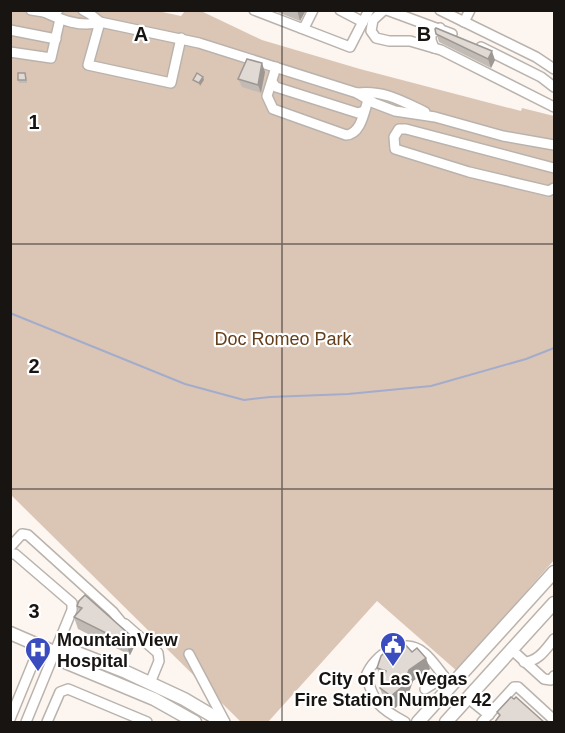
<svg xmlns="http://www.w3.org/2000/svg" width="565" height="733" font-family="Arial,sans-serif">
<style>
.green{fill:#dbc6b6}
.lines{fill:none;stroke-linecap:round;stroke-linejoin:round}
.stream{stroke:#a3acca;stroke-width:2}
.minor-casing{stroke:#bab3ad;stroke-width:12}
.major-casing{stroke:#bab3ad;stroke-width:15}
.minor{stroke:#fff;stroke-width:9}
.major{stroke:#fff;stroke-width:12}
.wall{fill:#c2bbb5}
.shaded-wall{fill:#9e9894}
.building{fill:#e1d9d3;stroke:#9e9894;stroke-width:1.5}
.grid{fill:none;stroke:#171412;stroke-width:1.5;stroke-opacity:0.55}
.labels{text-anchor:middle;stroke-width:4.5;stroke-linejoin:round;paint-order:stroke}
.park-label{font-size:18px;fill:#653e1a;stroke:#fff}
.poi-label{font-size:18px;font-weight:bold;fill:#171412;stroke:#fff;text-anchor:start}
.grid-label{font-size:20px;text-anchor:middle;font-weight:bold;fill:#171412;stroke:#fff;stroke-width:4.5;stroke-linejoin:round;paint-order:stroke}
</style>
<rect width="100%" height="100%" fill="#fdf5ef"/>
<path class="green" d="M 153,10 L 181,16 L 185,11 L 201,11 L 262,40 L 360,69 L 521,111 L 522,108 L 554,116 L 554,560 L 457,671 L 377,601 L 268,722 L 241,722 L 11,495 L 11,11 Z"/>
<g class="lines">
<path class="stream" d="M 10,313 L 185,384 L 244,400 L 270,397 L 348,394 L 431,386 L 526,359 L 554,348"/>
<defs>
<g id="minor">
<path d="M 31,10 L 44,12 L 58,10"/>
<path d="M 83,10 L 90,14 L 100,22 L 199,43 L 357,93 L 374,103 L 395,111 L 435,117 L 503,136 L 554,145"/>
<path d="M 254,10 L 350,47 L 369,10"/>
<path d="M 340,10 L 363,22"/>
<path d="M 384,10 L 373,20 L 371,31 L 376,38 L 389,41 L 410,41 L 441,50 L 554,107"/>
<path d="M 387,10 L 452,34"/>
<path d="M 440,10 L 536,57 L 554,69"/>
<path d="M 44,12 C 61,20 82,28 100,22"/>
<path d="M 100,22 L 88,65 L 171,83 L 181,38"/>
<path d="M 464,22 L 470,10"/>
<path d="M 301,28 L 305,26 L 313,10"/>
<path d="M 10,30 L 56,39"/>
<path d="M 481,47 L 541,77 L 554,87"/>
<path d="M 434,48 L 431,40 L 431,34 L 440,28"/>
<path d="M 10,52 L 51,58 L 60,19"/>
<path d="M 276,67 L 267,96 L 273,109 L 346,135 C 361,134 364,112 368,100"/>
<path d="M 272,82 L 276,87 L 358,113 L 364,111"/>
<path d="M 357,93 C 384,90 402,101 425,112"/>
<path d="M 554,168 L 406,129 L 399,129 L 394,137 L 395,149 L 469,172 L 549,191 L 554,188"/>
<path d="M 10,547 L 22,534 L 28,535 L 113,612 L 122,623 L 125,624 L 158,653 L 159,661 L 150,683"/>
<path d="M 10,554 L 15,554 L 72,603 L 72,610 L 26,722"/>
<path d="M 512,650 L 544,679 L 551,680 L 554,676"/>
<path d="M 189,654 L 225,722"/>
<path d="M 524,662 C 538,662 546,649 554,639"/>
<path d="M 425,689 L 441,679 L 446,680"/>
<path d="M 468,698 L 489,715"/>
<path d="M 10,719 L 40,646"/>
<path d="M 47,722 L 60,692 L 68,689 L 147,722"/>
<path d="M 405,722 C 379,708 375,704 366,676 C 374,655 403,635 424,653 C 435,662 442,676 452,685"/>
<path d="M 482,722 L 514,687 L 518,687 L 554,720"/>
</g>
<g id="major">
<path d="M 10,633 L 54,652 L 65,662 L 154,699 L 195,722"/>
<path d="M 54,652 L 70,650 L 126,672 L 184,699 L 223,722"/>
<path d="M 418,722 L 554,572"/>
<path d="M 446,722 L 554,603"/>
</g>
</defs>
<use href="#minor" class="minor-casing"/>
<use href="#major" class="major-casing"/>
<use href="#minor" class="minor"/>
<use href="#major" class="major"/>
</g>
<g class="wall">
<path d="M 277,10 L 306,10 L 300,21 L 277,12 Z"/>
<path d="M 435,29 L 495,60 L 491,68 L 439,42 Z"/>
<path d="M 265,72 L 261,93 L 242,87 L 238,79 Z"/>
<path d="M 26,76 L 27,83 L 19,83 L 18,80 Z"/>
<path d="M 77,606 L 130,635 L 134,647 L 130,655 L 78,629 L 74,617 L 79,612 Z"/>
<path d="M 412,652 L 430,669 L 413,681 L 407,698 L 395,708 L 384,700 L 380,688 L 383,680 L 381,680 L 377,668 Z"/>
</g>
<g class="shaded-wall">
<path d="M 297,10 L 306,10 L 300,21 Z"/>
<path d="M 492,51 L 495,60 L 491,68 L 488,59 Z"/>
<path d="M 262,63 L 265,72 L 261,93 L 258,85 Z"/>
<path d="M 203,77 L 204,80 L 200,86 L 199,83 Z"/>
<path d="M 130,635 L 134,647 L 130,655 L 126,643 Z"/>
<path d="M 426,658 L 430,669 L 413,681 L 407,698 L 395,708 L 391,696 L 409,670 Z"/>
</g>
<g class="building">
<path d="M 436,28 L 492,51 L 488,59 L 436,34 L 435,29 Z"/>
<path d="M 247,59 L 262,63 L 258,85 L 238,79 Z"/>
<path d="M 18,73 L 25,73 L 26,80 L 18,80 Z"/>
<path d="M 197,73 L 203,77 L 199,83 L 193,80 Z"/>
<path d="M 85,595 L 130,635 L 126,643 L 74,617 L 82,608 L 77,606 L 79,601 Z"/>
<path d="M 402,641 L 412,652 L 417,648 L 426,658 L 409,670 L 403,686 L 391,696 L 380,688 L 386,671 L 377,668 L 381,656 L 384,653 L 387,654 L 390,648 L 397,642 Z"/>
<path d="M 511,697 L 514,699 L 516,697 L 545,723 L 494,723 L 500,715 L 497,712 Z"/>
</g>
<path class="grid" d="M 282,10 L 282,722M 10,244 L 554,244M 10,489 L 554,489"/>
<defs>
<symbol id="civic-pin" viewBox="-11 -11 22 30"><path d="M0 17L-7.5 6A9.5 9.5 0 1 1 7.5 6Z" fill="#3a4cbe" stroke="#fff"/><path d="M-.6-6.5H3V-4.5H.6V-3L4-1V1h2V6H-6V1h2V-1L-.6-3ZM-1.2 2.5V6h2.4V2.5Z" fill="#fff"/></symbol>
<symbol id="hospital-pin" viewBox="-11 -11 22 30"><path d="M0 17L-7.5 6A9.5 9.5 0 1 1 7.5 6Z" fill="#3a4cbe" stroke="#fff"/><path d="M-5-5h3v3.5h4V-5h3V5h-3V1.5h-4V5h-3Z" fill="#fff"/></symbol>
</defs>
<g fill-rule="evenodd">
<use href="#civic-pin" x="378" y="630" width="30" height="40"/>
<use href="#hospital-pin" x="23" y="635" width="30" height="40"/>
</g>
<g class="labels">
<g class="park-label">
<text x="283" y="345">Doc Romeo Park</text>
</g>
<g class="poi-label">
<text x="57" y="646">MountainView<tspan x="57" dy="21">Hospital</tspan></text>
<text x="393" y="685" text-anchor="middle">City of Las Vegas<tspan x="393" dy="21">Fire Station Number 42</tspan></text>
</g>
</g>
<g class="grid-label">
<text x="141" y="41">A</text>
<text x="424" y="41">B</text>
<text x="34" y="129">1</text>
<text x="34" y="373">2</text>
<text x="34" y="618">3</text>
</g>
<rect width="565" height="733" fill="none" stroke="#171412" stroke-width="24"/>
</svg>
